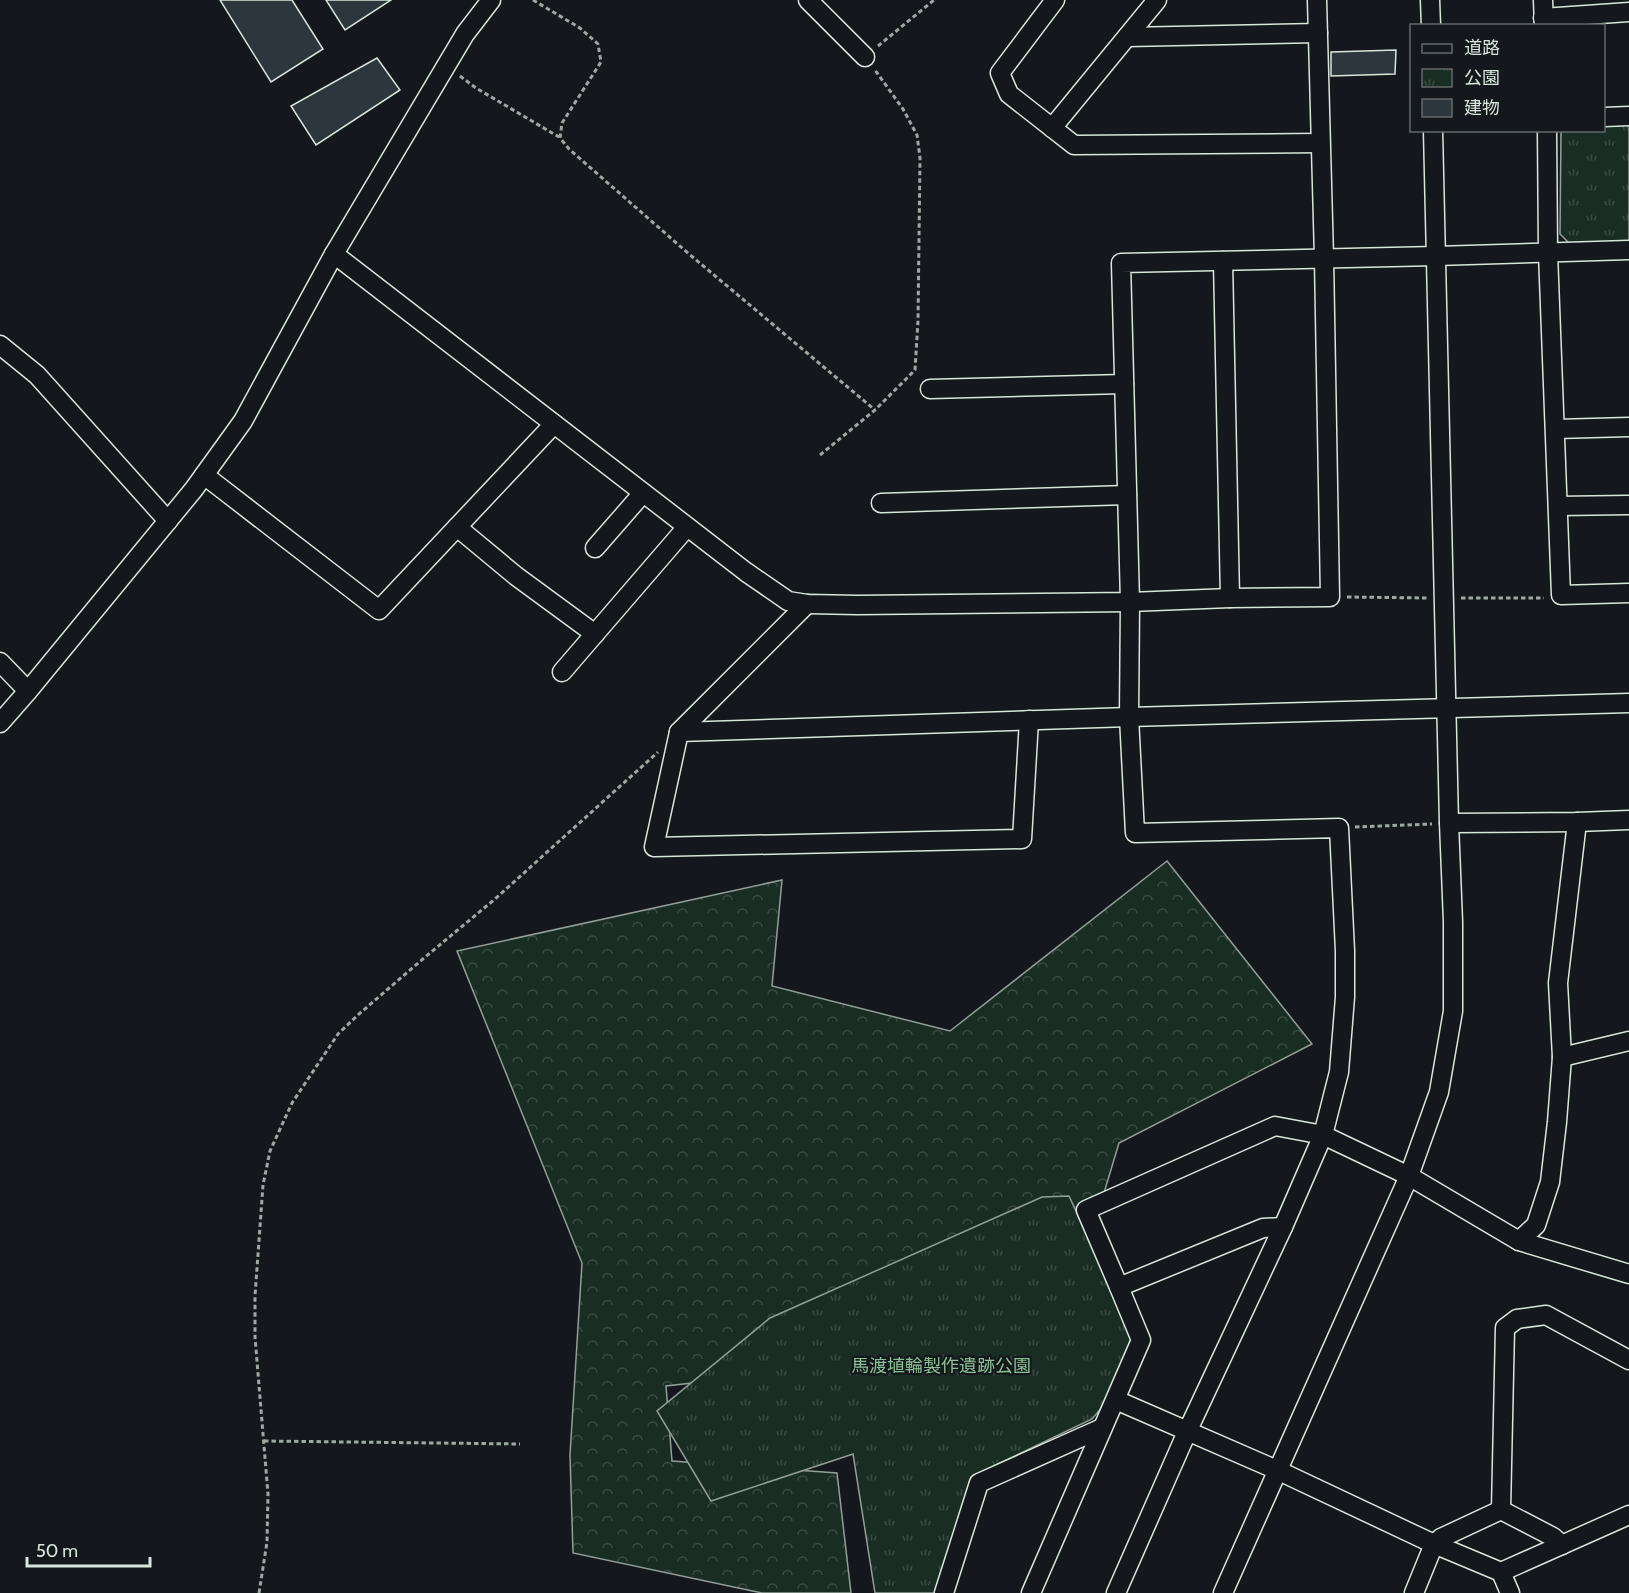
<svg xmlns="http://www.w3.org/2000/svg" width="1629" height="1593" font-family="Cabin,'Noto Sans JP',sans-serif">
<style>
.forest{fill:url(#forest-crowns);stroke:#939e99;stroke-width:1.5}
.park{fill:url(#park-tufts);stroke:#939e99;stroke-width:1.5}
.building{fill:#2c363c;stroke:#d8e6dc;stroke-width:1.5}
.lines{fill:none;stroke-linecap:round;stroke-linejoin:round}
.minor-casing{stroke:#d8e6dc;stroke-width:21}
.path{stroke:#9da8a2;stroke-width:3;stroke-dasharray:4.5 3;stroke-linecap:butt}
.minor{stroke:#14181c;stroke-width:18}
.labels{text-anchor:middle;stroke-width:4.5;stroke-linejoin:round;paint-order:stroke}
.park-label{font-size:18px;fill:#8ac095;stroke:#14181c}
</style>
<defs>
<pattern id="forest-crowns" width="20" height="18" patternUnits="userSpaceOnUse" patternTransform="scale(1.5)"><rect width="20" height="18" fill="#1a2d24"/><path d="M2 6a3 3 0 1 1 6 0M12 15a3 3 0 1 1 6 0" fill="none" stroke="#3b4b43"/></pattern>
<pattern id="park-tufts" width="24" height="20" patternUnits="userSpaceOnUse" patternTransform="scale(1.5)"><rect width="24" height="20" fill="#1a2d24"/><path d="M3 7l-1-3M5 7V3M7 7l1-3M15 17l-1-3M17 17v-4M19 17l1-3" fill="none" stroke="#3b4b43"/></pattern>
</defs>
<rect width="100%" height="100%" fill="#14181c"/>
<path class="forest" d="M 1167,861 L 1312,1044 L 1119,1143 L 1064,1326 L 936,1356 L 666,1386 L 672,1461 L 837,1473 L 851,1593 L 762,1593 L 573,1553 L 570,1455 L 582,1263 L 457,951 L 782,880 L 772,986 L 950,1031 Z"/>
<g class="park">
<path d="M 1604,122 L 1629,122 L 1629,241 L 1569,243 L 1560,234 L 1561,131 L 1604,130 Z"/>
<path d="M 1069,1196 L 1127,1321 L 1131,1342 L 1103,1406 L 1092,1419 L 971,1477 L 937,1593 L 875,1593 L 853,1454 L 711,1501 L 657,1411 L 770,1318 L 1042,1197 Z"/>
</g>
<g class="building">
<path d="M 220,0 L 292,0 L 323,49 L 271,82 Z"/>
<path d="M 326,0 L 391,0 L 345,30 Z"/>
<path d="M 1396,50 L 1395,74 L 1331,76 L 1331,52 Z"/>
<path d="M 377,58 L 400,90 L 316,145 L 291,106 Z"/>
</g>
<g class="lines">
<defs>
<g id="minor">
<path d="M 808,0 L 865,57"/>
<path d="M 1055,0 L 1000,73 L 1009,94 L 1074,145 L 1320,143"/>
<path d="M 1430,0 L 1431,26"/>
<path d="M 1543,0 L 1544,26"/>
<path d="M 1543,18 L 1629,12"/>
<path d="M 1127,37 L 1318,33"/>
<path d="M 1604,117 L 1629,116"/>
<path d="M 1052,128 L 1157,0"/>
<path d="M 1547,130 L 1548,253 L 1561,595 L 1629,593"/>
<path d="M 334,254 L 746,572 L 788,601 L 807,604 L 858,605 L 1130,602 L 1230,598 L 1330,597 L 1324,258 L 1317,0"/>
<path d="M 1223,261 L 1230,598"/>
<path d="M 0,345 L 37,375 L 168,521"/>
<path d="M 930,389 L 1124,384"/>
<path d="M 1556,429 L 1629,427"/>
<path d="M 204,475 L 379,610 L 554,424"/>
<path d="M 881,503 L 1127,495"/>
<path d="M 1558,506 L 1629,505"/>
<path d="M 457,527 L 516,576 L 595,634"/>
<path d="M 595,548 L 643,493"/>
<path d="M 807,604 L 679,732 L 654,847 L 1022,839 L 1029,720"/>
<path d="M 0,662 L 28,691"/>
<path d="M 562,672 L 687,527"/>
<path d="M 0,723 L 28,691 L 194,489 L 243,421 L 334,254 L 465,34 L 491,0"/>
<path d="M 679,732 L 1129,717 L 1629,703"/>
<path d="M 1449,823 L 1577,822 L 1629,820"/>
<path d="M 1562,1057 L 1629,1041"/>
<path d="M 1519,1241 L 1536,1225 L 1550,1182 L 1557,1122 L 1562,1057 L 1558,983 L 1577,822"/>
<path d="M 1119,1287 L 1263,1228 L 1283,1227"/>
<path d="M 1116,1400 L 1277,1470 L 1434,1544 L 1501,1572 L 1629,1515"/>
<path d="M 1501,1510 L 1553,1537 L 1562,1545"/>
<path d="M 1501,1572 L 1510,1593"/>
<path d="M 944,1593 L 979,1483 L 1102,1428"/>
<path d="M 1031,1593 L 1141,1340 L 1119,1287 L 1086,1210 L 1275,1126 L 1323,1135 L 1409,1176 L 1519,1241 L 1629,1274"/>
<path d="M 1116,1593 L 1187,1432 L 1283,1227 L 1323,1135 L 1339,1072 L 1345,997 L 1345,951 L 1339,828 L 1135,833 L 1129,717 L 1130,602 L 1121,263 L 1436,256 L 1629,250"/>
<path d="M 1223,1593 L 1409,1176 L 1439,1092 L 1453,1011 L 1453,922 L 1449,823 L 1433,130"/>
<path d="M 1414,1593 L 1434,1544 L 1441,1538 L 1501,1510 L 1505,1328 L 1517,1319 L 1546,1315 L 1629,1360"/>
</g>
</defs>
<use href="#minor" class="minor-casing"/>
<g class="path">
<path d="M 533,0 L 580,28 L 598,44 L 601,62 L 562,123 L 560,138 L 569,149 L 689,254 L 875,410"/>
<path d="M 878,46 L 934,0"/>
<path d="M 460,76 L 476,88 L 559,137"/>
<path d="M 820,455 L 875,410 L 915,370 L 918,321 L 920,158 L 917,135 L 903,109 L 875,70"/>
<path d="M 1347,597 L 1427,598"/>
<path d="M 1461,598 L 1544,598"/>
<path d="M 1355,827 L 1432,824"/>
<path d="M 264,1441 L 520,1444"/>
<path d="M 259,1593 L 267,1542 L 268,1494 L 255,1337 L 255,1296 L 263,1185 L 270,1151 L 292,1103 L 338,1034 L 359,1014 L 424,958 L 495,899 L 658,752"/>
</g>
<use href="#minor" class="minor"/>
</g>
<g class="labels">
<g class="park-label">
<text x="941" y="1372">馬渡埴輪製作遺跡公園</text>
</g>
</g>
<rect x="1410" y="24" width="195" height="108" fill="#14181c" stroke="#626a69" stroke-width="1.5"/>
<rect x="1422" y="44" width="30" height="9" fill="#14181c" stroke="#626a69" stroke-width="1.5"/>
<text x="1464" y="54" font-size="18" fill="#d8e6dc">道路</text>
<rect x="1422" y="69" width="30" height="18" fill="url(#park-tufts)" stroke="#626a69" stroke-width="1.5"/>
<text x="1464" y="84" font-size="18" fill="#d8e6dc">公園</text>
<rect x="1422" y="99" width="30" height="18" fill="#2c363c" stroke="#626a69" stroke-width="1.5"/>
<text x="1464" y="114" font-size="18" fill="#d8e6dc">建物</text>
<path d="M27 1557v9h123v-9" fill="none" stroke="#d8e6dc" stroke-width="3"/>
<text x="36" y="1557" font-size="18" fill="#d8e6dc" stroke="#14181c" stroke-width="4.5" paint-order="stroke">50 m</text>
</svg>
